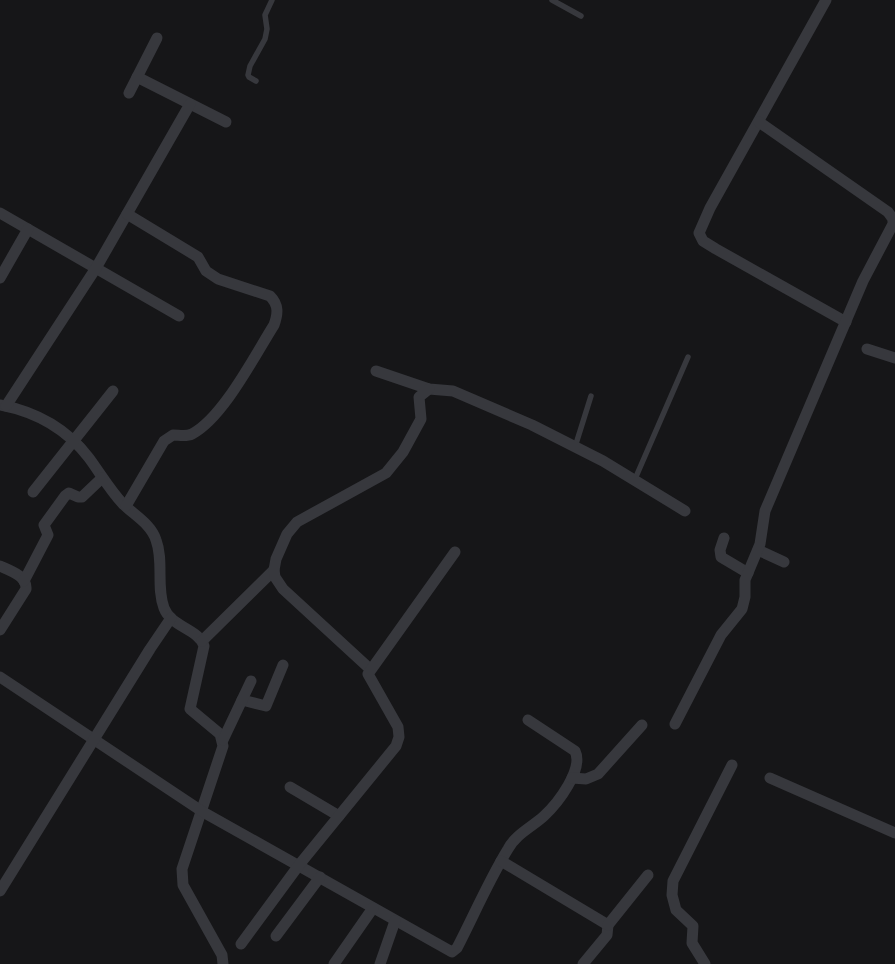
<svg xmlns="http://www.w3.org/2000/svg" width="895" height="964" font-family="'IBM Plex Sans',sans-serif">
<style>
.lines{fill:none;stroke-linecap:round;stroke-linejoin:round}
.service{stroke:#37383d;stroke-width:5.5}
.minor{stroke:#37383d;stroke-width:11}
</style>
<rect width="100%" height="100%" fill="#161618"/>
<g class="lines">
<g class="service">
<path d="M 552,0 L 581,16"/>
<path d="M 256,81 L 249,77 L 248,75 L 250,66 L 265,39 L 267,29 L 265,15 L 272,0"/>
<path d="M 575,447 L 591,396"/>
<path d="M 635,479 L 688,357"/>
</g>
<g class="minor">
<path d="M 826,0 L 710,208 L 699,233 L 703,241 L 716,249 L 846,322"/>
<path d="M 137,77 L 226,122"/>
<path d="M 129,93 L 157,38"/>
<path d="M 0,213 L 179,316"/>
<path d="M 0,278 L 28,229"/>
<path d="M 867,349 L 895,358"/>
<path d="M 376,371 L 429,389 L 453,391 L 532,425 L 603,461 L 685,511"/>
<path d="M 0,405 C 37,412 66,428 89,458 C 100,473 110,490 123,504 C 134,515 151,524 156,540 C 164,561 156,587 164,608 C 171,627 199,629 204,646 L 190,709 L 220,734 L 223,746 L 182,869 L 183,885 L 222,955 L 223,964"/>
<path d="M 6,406 L 96,268 L 190,104"/>
<path d="M 33,492 L 113,391"/>
<path d="M 126,506 L 164,441 L 173,435 C 179,435 186,437 192,434 C 223,418 255,355 274,325 C 278,314 279,305 270,296 L 218,279 L 206,271 L 198,257 L 127,214"/>
<path d="M 724,538 L 720,550 L 721,557 L 748,573"/>
<path d="M 758,550 L 784,562"/>
<path d="M 0,566 C 11,571 27,576 26,589 L 0,630"/>
<path d="M 24,581 L 48,535 L 44,525 L 65,496 L 69,493 L 78,497 L 82,497 L 102,478"/>
<path d="M 202,641 L 274,570"/>
<path d="M 370,669 L 283,589 L 275,577 L 274,570 L 276,559 L 287,534 L 297,522 L 386,473 L 403,452 L 421,419 L 419,397 L 429,389"/>
<path d="M 0,677 L 203,812 L 452,952 L 457,948 C 474,915 489,880 508,849 C 516,834 532,827 544,816 C 558,803 584,769 575,751 L 528,720"/>
<path d="M 242,700 L 266,706 L 283,665"/>
<path d="M 675,724 L 721,635 L 742,609 L 745,597 L 745,580 L 760,544 L 765,511 L 863,281 L 893,224 L 893,219 L 888,212 L 759,122"/>
<path d="M 223,740 L 251,681"/>
<path d="M 572,778 L 586,779 L 598,774 L 642,725"/>
<path d="M 770,778 L 895,833"/>
<path d="M 290,787 L 339,816"/>
<path d="M 501,861 L 608,925 L 607,935 L 583,964"/>
<path d="M 0,891 L 150,649 L 171,618"/>
<path d="M 608,925 L 648,875"/>
<path d="M 276,936 L 320,877"/>
<path d="M 241,944 L 299,865 L 396,746 L 399,737 L 398,727 L 368,674 L 455,552"/>
<path d="M 334,964 L 373,908"/>
<path d="M 380,964 L 395,921"/>
<path d="M 705,964 L 692,943 L 693,926 L 676,910 L 672,895 L 673,881 L 732,765"/>
</g>
</g>
</svg>
